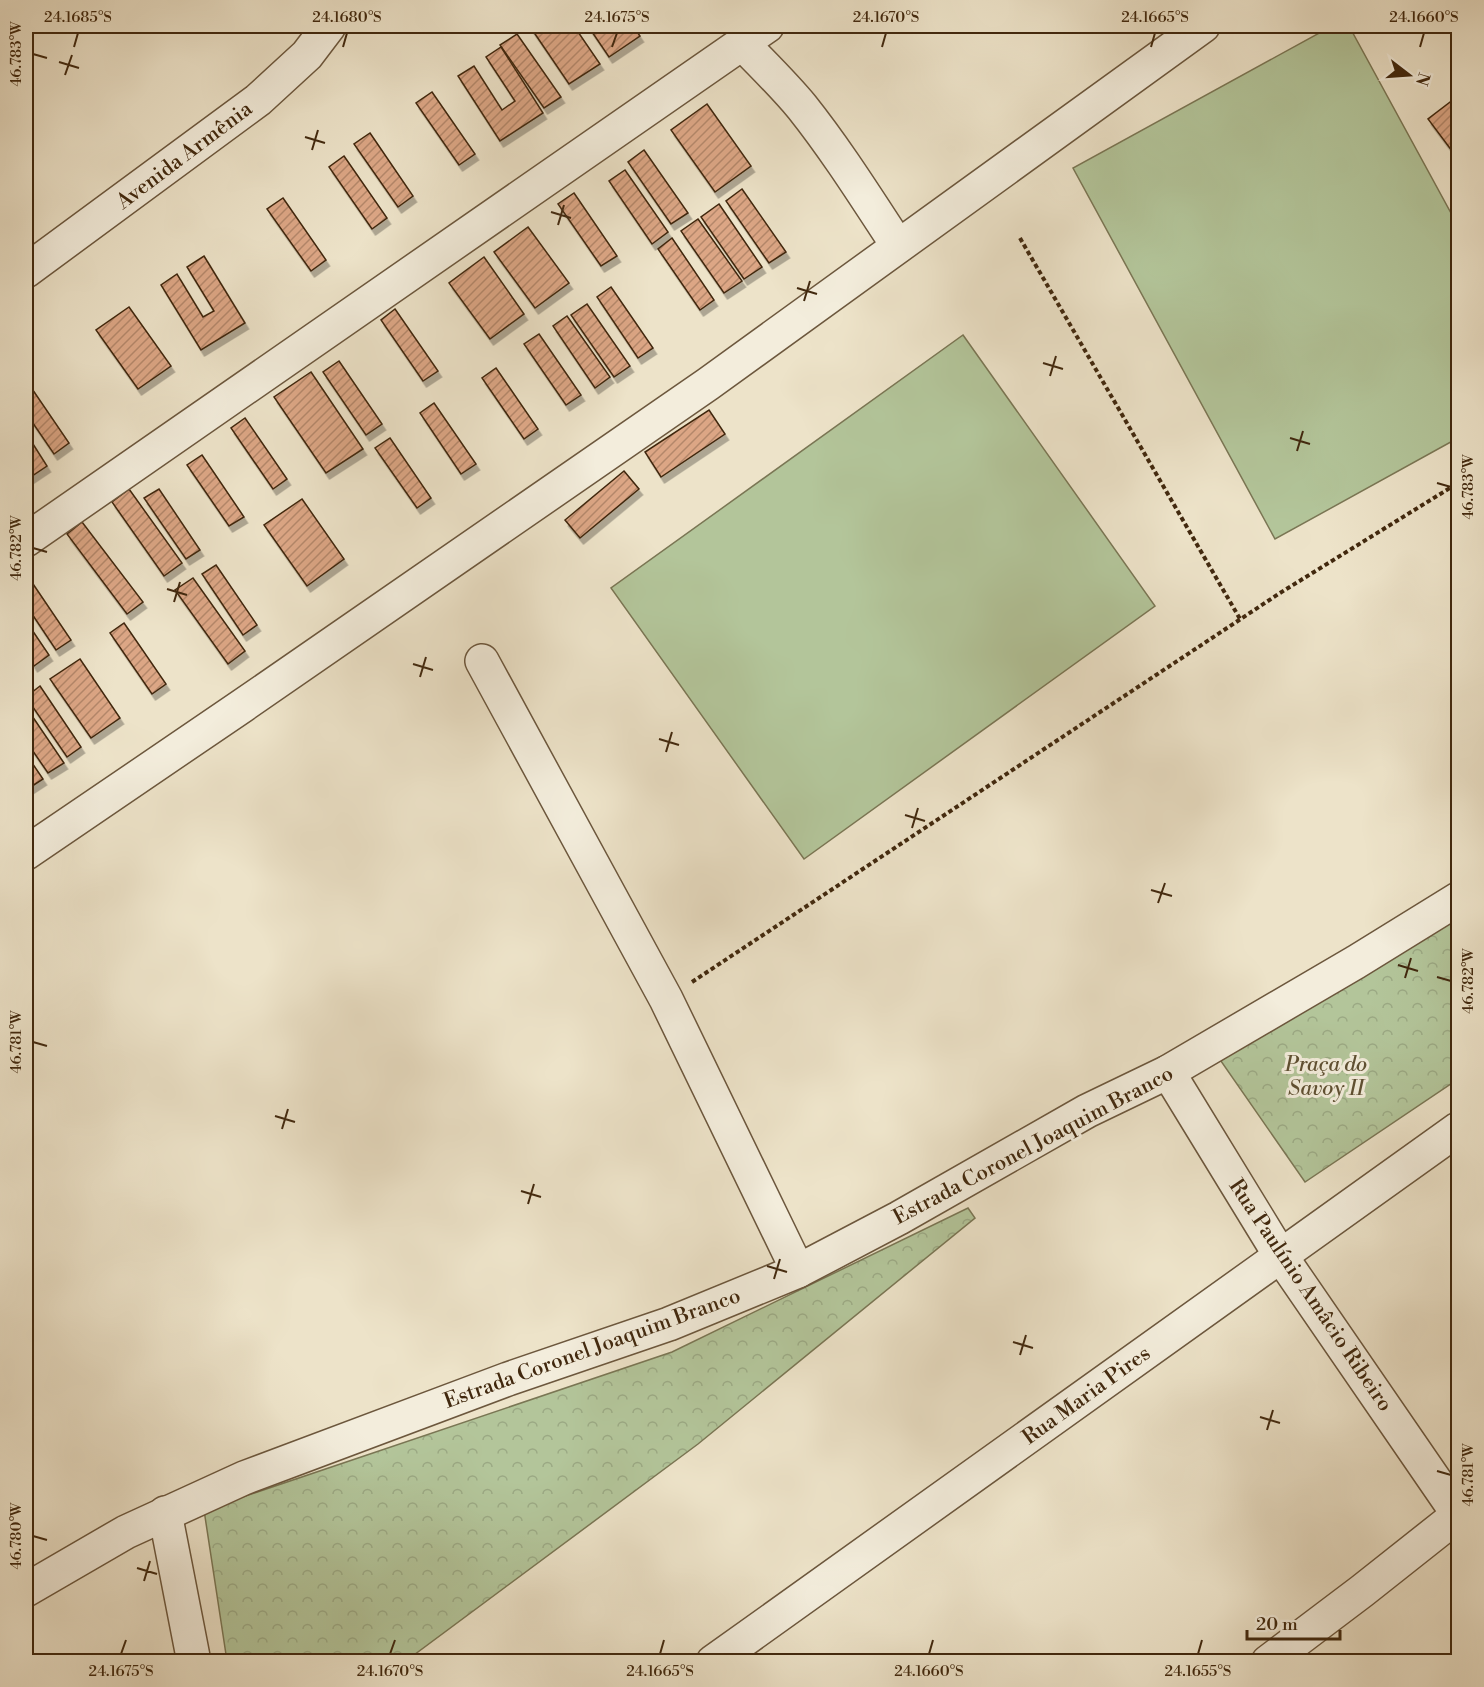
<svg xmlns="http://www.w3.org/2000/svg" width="1484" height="1687" font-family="'Libre Bodoni',serif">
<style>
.forest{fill:url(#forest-crowns);stroke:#7a7654;stroke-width:1.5}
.pitch{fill:#b3c59a;stroke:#7a7654;stroke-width:1.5}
.building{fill:url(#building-hatch);stroke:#41280e;stroke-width:1.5;filter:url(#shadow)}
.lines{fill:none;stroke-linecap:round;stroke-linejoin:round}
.minor-casing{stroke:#6c573d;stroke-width:36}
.path{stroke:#41280e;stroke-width:4;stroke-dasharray:4.5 3;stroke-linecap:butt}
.minor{stroke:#f3eddc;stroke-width:33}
.ticks{fill:none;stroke:#41280e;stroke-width:2}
.labels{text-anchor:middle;stroke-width:6;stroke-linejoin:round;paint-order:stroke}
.street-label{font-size:21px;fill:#41280e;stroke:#f3eddc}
.park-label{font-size:21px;font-style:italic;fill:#5e4f31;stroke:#f3eddc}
.neatline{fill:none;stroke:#41280e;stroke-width:2}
.ticks-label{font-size:15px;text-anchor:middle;fill:#41280e}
</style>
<defs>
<pattern id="forest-crowns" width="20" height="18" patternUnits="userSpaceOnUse" patternTransform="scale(1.5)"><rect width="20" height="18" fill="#b3c59a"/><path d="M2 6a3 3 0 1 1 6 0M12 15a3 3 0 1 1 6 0" fill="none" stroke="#9ba984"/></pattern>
<pattern id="building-hatch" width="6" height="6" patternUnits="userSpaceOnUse" patternTransform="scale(1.5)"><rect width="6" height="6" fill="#dca685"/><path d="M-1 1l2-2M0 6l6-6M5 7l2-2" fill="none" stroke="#b4876b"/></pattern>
<filter id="shadow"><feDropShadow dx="3.5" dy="6" stdDeviation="0" flood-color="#0004"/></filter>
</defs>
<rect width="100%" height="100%" fill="#ede3c9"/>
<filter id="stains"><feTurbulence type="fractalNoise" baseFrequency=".00333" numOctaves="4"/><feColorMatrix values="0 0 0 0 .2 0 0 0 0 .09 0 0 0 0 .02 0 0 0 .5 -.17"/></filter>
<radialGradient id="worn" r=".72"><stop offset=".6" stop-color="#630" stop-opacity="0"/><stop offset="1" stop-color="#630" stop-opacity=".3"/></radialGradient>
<g class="forest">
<path d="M 1458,917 L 1458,1079 L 1305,1182 L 1214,1051 Z"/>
<path d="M 968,1208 L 975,1218 L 698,1444 L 414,1655 L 411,1661 L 227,1661 L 204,1510 L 672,1352 Z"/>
</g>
<g class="pitch">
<path d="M 1332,26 L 1349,26 L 1458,226 L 1458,438 L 1275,539 L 1073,168 Z"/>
<path d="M 963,335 L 1155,606 L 804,859 L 611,588 Z"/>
</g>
<g class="building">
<path d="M 536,26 L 574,26 L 600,64 L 569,84 L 531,28 Z"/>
<path d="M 588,26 L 633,26 L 640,36 L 609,57 Z"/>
<path d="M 517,34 L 561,97 L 544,108 L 500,45 Z"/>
<path d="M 501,47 L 543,113 L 500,141 L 458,76 L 474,66 L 502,110 L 515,101 L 486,57 Z"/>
<path d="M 432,92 L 475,154 L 459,165 L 416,103 Z"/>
<path d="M 1458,96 L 1458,159 L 1428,119 Z"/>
<path d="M 707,104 L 751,166 L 715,192 L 671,130 Z"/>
<path d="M 370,133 L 413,196 L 398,207 L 354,144 Z"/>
<path d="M 644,150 L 688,213 L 671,224 L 628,162 Z"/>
<path d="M 344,156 L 387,218 L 372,229 L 329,167 Z"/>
<path d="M 625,170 L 668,232 L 652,244 L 609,181 Z"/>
<path d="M 742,189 L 786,252 L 769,263 L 726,201 Z"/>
<path d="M 574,193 L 617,256 L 601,266 L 558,204 Z"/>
<path d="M 283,198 L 326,260 L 311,271 L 267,209 Z"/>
<path d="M 719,204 L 762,267 L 744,279 L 701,217 Z"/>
<path d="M 698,219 L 742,281 L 724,293 L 681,231 Z"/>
<path d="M 528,227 L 569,283 L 535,308 L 494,252 Z"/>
<path d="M 672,238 L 714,300 L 700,310 L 658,249 Z"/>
<path d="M 204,256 L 245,323 L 201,350 L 161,285 L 177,274 L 203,317 L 214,311 L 187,267 Z"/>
<path d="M 484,257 L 524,314 L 490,339 L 449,283 Z"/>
<path d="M 611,287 L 653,348 L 638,358 L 597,297 Z"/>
<path d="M 587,304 L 630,366 L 614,377 L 571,315 Z"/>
<path d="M 129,307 L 171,366 L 138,389 L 96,330 Z"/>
<path d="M 395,309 L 438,371 L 423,381 L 381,320 Z"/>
<path d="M 567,316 L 610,377 L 595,388 L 553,326 Z"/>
<path d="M 539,334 L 581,395 L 566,405 L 524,344 Z"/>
<path d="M 339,361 L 382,424 L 366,435 L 323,372 Z"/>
<path d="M 496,368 L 538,429 L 524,439 L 482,378 Z"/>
<path d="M 311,372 L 363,449 L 326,473 L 274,397 Z"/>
<path d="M 26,380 L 69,443 L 54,454 L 26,413 Z"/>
<path d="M 434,403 L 476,464 L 461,474 L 420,413 Z"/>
<path d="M 709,410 L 725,434 L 661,477 L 645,452 Z"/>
<path d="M 245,418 L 287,479 L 273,489 L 231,428 Z"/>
<path d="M 26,433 L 47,466 L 26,480 Z"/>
<path d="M 390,438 L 431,498 L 417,508 L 375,448 Z"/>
<path d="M 202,455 L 244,517 L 229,526 L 187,465 Z"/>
<path d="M 624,471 L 639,489 L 580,538 L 565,520 Z"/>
<path d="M 129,489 L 182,563 L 164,576 L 112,502 Z"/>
<path d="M 159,489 L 200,550 L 186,559 L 144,498 Z"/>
<path d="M 302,499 L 344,559 L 307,586 L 264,525 Z"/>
<path d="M 82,522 L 143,602 L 127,614 L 67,534 Z"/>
<path d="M 216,565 L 257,625 L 243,635 L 202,574 Z"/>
<path d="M 29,578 L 71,640 L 56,650 L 26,605 L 26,580 Z"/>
<path d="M 193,578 L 245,651 L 228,664 L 175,590 Z"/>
<path d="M 26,621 L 49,655 L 34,666 L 26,653 Z"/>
<path d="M 124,623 L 166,684 L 152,694 L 110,633 Z"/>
<path d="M 80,659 L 120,718 L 91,738 L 50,679 Z"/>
<path d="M 40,686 L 81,747 L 67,757 L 26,697 Z"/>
<path d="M 26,707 L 64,763 L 48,773 L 26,741 Z"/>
<path d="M 26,754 L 43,779 L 26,790 Z"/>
</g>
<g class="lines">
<defs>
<g id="minor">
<path d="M 742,43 C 762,64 783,84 802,107 C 837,151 867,199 898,246"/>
<path d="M 26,271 L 258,100 L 307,55 L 329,26"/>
<path d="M 26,540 L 767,26"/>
<path d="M 482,661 L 666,999 L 798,1271"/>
<path d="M 26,853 L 242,706 L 708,384 L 1203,26"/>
<path d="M 1168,1072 L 1280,1255 L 1458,1514"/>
<path d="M 165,1513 L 194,1662"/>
<path d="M 26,1590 L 126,1532 L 244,1478 L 508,1379 L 669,1324 L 798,1271 L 899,1218 L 1087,1111 L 1168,1072 L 1356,962 L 1458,899"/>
<path d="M 713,1662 L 1458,1129"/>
<path d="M 1268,1662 L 1362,1591 L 1458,1515"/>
</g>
</defs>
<use href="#minor" class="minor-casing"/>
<g class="path">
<path d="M 1020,238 L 1240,619"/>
<path d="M 692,982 L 1280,593 L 1458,483"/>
</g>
<use href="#minor" class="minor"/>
</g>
<path class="ticks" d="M 74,47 L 78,33M 343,47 L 347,33M 612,47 L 617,33M 882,47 L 886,33M 1151,47 L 1155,33M 1420,47 L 1424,33M 33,54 L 47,58M 59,62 L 79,68M 65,75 L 72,55M 305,137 L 325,143M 312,150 L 318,130M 551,212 L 571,218M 558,225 L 564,205M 797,288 L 817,294M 804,301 L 810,281M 1043,363 L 1063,369M 1050,376 L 1056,356M 1290,438 L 1310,444M 1297,451 L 1303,431M 1437,483 L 1451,487M 33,548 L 47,552M 167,589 L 187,595M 174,602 L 180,582M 413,664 L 433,670M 420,677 L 426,657M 659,739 L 679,745M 666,752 L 672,732M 905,815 L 925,821M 912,828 L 918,808M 1151,890 L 1172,896M 1158,903 L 1165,883M 1398,965 L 1418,971M 1437,977 L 1451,981M 1405,978 L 1411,958M 33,1042 L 47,1046M 275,1116 L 295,1122M 282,1129 L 288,1109M 521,1191 L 541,1197M 528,1204 L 534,1184M 767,1266 L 787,1272M 774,1279 L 780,1259M 1013,1342 L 1033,1348M 1020,1355 L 1026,1335M 1260,1417 L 1280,1423M 1267,1430 L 1273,1410M 1437,1471 L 1451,1475M 33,1536 L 47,1540M 137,1568 L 157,1574M 144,1581 L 150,1561M 121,1654 L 126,1640M 390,1654 L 395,1640M 660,1654 L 664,1640M 929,1654 L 933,1640M 1198,1654 L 1202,1640"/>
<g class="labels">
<g class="street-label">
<text transform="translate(184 155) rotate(-37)" y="7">Avenida Armênia</text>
<text transform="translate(1033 1145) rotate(-28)" y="7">Estrada Coronel Joaquim Branco</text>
<text transform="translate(1311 1295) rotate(56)" y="7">Rua Paulínio Amâcio Ribeiro</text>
<text transform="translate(592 1348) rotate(-20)" y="7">Estrada Coronel Joaquim Branco</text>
<text transform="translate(1086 1395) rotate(-36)" y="7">Rua Maria Pires</text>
</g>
<g class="park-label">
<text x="1326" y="1071">Praça do<tspan x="1326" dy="24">Savoy II</tspan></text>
</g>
</g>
<rect width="1484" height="1687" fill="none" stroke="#ede3c9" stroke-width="66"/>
<g transform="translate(1409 75) rotate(107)" stroke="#f3eddc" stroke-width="4.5" paint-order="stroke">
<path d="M0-4.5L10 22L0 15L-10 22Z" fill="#41280e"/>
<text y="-9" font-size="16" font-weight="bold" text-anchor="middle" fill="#41280e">N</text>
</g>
<path d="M1247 1630v9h93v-9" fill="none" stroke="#41280e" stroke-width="3"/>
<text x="1256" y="1630" font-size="18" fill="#41280e" stroke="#f3eddc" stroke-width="4.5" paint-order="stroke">20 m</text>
<rect x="33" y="33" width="1418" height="1621" class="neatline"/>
<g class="ticks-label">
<text x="78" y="22">24.1685°S</text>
<text x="347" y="22">24.1680°S</text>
<text x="617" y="22">24.1675°S</text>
<text x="886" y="22">24.1670°S</text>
<text x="1155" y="22">24.1665°S</text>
<text x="1424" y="22">24.1660°S</text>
<text transform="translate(16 54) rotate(-90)" y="5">46.783°W</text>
<text transform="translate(1468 487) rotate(-90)" y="5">46.783°W</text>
<text transform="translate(16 548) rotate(-90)" y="5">46.782°W</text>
<text transform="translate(1468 981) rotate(-90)" y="5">46.782°W</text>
<text transform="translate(16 1042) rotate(-90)" y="5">46.781°W</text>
<text transform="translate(1468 1475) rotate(-90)" y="5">46.781°W</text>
<text transform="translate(16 1536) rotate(-90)" y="5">46.780°W</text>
<text x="121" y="1676">24.1675°S</text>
<text x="390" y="1676">24.1670°S</text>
<text x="660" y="1676">24.1665°S</text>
<text x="929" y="1676">24.1660°S</text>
<text x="1198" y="1676">24.1655°S</text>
</g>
<rect width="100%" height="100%" filter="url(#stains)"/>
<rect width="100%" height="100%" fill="url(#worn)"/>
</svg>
